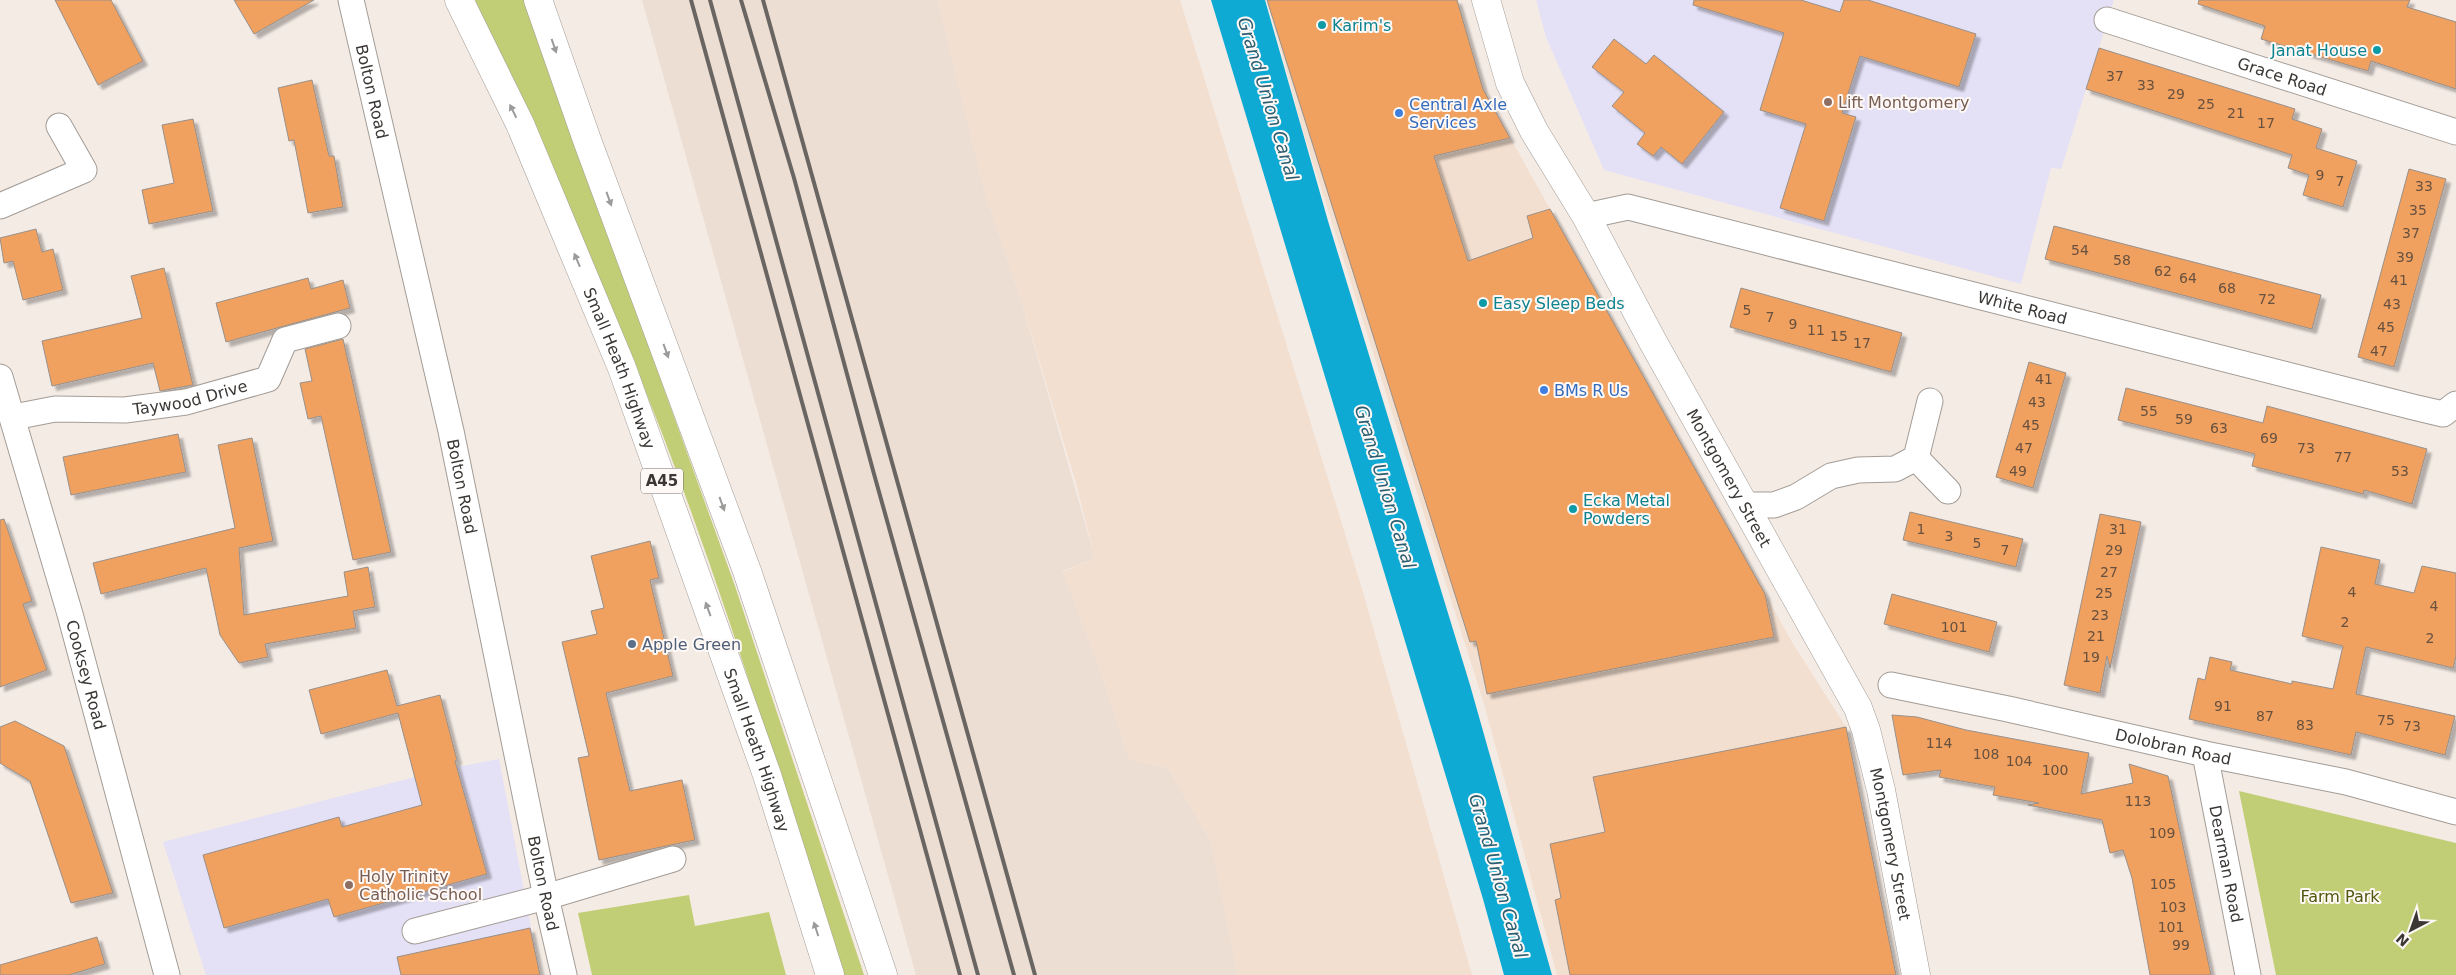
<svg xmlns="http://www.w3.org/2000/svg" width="2456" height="975" font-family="'DejaVu Sans',sans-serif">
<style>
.built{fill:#edded3}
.industrial{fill:#f3dfd0}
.education{fill:#e4e0f6}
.green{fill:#c1ce75}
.water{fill:#0faad3}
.building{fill:#f0a05e;stroke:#98908b;filter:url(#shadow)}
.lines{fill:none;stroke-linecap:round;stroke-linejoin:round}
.minor-casing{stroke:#a39c96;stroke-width:27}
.tertiary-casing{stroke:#a39c96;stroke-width:29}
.trunk-casing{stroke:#a39c96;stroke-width:29}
.minor{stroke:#fff;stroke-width:25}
.tertiary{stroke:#fff;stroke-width:28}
.trunk{stroke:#fff;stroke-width:28}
.rail{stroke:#696562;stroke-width:4}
.oneway{fill:#9c9b9a}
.culture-dot{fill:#0f9aa8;stroke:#fef9f6;stroke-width:2}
.education-dot{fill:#8d6e63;stroke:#fef9f6;stroke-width:2}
.shop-dot{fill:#3f7fe0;stroke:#fef9f6;stroke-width:2}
.service-dot{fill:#5c6f8a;stroke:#fef9f6;stroke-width:2}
.labels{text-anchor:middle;stroke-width:4;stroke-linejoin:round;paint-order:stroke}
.number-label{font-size:14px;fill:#68513f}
.shield{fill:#fef9f6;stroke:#75716f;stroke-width:1}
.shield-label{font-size:15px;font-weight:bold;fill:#3a3735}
.culture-label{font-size:16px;fill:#0d838f;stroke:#fef9f6;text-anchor:start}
.street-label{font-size:16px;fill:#3a3735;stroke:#fef9f6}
.education-label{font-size:16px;fill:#785e54;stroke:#fef9f6;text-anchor:start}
.shop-label{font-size:16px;fill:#366cbe;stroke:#fef9f6;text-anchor:start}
.service-label{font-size:16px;fill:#4e5e75;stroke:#fef9f6;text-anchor:start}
.park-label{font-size:16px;fill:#4f570c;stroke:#fef9f6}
.water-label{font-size:18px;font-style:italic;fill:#2a5e70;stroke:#fef9f6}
</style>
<defs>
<filter id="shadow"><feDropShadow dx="4.5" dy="4.5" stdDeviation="1" flood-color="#0004"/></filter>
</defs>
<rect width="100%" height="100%" fill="#f4ebe5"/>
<path class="built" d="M 642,0 L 938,0 L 986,196 L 1022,303 L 1095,558 L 1063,571 L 1104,680 L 1129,759 L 1168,768 L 1211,841 L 1238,975 L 916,975 Z"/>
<g class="industrial">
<path d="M 938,0 L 1180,0 L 1363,592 L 1472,975 L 1238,975 L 1211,841 L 1168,768 L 1129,759 L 1104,680 L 1063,572 L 1095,558 L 1075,480 L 1022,303 L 986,196 Z"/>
<path d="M 1267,0 L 1457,0 L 1483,89 L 1792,642 L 1846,727 L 1896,975 L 1557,975 L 1484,704 L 1303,131 Z"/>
</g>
<g class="education">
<path d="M 1536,0 L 2114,0 L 2061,169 L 2051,168 L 2021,284 L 1604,170 L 1546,37 Z"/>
<path d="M 499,759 L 540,975 L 206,975 L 163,842 L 446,769 Z"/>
</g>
<g class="green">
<path d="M 475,0 L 524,0 L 735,586 L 864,975 L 842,975 C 785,794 730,611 662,433 C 605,286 540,143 475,0 Z"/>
<path d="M 2239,791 L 2456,843 L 2456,975 L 2276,975 Z"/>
<path d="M 689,895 L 695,926 L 769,912 L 786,975 L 592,975 L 578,913 Z"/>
</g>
<path class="water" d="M 1211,0 L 1265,0 L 1328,221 L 1470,685 L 1552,975 L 1504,975 L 1483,899 Z"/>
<g class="building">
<path d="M 55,0 L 111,0 L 143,61 L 98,85 Z"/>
<path d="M 234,0 L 314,0 L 254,34 Z"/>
<path d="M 1267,0 L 1457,0 L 1483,89 L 1510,138 L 1434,156 L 1468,261 L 1533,238 L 1527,216 L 1550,209 L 1765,594 L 1774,637 L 1487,694 L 1476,641 L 1470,642 Z"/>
<path d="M 1694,0 L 1801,0 L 1840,12 L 1844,0 L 1868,0 L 1976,34 L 1959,87 L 1860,56 L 1842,113 L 1856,117 L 1824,221 L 1780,208 L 1806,124 L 1760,110 L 1784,33 L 1693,5 Z"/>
<path d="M 2199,0 L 2410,0 L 2407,7 L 2456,22 L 2456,89 L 2371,61 L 2368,71 L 2261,39 L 2265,26 L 2198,4 Z"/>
<path d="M 1614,39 L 1646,64 L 1654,55 L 1724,112 L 1682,164 L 1661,147 L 1653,156 L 1637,144 L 1645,133 L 1612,106 L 1624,92 L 1592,67 Z"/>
<path d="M 2099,48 L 2295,109 L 2292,119 L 2322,129 L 2316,148 L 2357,161 L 2343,207 L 2303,195 L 2309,175 L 2288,168 L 2292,155 L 2086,89 Z"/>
<path d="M 312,80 L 329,156 L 334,156 L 343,207 L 308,213 L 294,140 L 289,141 L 278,88 Z"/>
<path d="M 193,119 L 213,211 L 149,224 L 142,190 L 174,183 L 162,125 Z"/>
<path d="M 2409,169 L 2446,179 L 2394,367 L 2358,357 Z"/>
<path d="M 2054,226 L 2321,295 L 2312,329 L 2045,259 Z"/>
<path d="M 36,229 L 42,252 L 53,249 L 63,290 L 23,300 L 13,261 L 4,263 L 0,238 Z"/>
<path d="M 164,268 L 193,385 L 160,391 L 153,363 L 52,386 L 42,341 L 142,318 L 131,276 Z"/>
<path d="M 308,278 L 311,289 L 343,280 L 350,308 L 226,342 L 216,303 Z"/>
<path d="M 1741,288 L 1902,333 L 1891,372 L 1730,327 Z"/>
<path d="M 343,339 L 391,552 L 353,560 L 321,416 L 308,419 L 300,383 L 312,381 L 305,349 Z"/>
<path d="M 2029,362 L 2066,373 L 2033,488 L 1996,477 Z"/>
<path d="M 2126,388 L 2263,423 L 2267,406 L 2427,449 L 2412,504 L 2364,490 L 2363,494 L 2252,466 L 2255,454 L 2118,420 Z"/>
<path d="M 178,434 L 186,472 L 71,495 L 63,457 Z"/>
<path d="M 252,438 L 273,541 L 239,548 L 244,615 L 348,596 L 344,572 L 368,567 L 375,607 L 353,611 L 356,628 L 265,644 L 268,657 L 239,663 L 220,635 L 206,568 L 101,594 L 93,563 L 235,528 L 218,445 Z"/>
<path d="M 1910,512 L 2023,539 L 2016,567 L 1903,540 Z"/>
<path d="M 2100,514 L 2141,522 L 2110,668 L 2107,656 L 2100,693 L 2064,685 Z"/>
<path d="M 4,519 L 32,601 L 23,604 L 47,670 L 0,687 L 0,520 Z"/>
<path d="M 650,541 L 659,578 L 650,580 L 673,676 L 606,693 L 630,791 L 682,780 L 695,840 L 599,860 L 578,758 L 589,756 L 562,642 L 597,634 L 591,611 L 604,608 L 591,556 Z"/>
<path d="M 2321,547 L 2380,560 L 2375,584 L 2414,593 L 2422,566 L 2456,573 L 2456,656 L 2453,668 L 2366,647 L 2356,694 L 2455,716 L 2445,755 L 2356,732 L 2351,755 L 2189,719 L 2198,678 L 2205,680 L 2210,657 L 2232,662 L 2230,670 L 2292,684 L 2292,681 L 2333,689 L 2343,646 L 2302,636 Z"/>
<path d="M 1892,594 L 1997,622 L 1989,652 L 1884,624 Z"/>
<path d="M 387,670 L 397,706 L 440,695 L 457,760 L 455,761 L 487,874 L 334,917 L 328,899 L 224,928 L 203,855 L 339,817 L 342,827 L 422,805 L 398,713 L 321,734 L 309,690 Z"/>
<path d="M 1892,715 L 1917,717 L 1966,730 L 2089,753 L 2081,794 L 2133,783 L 2129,764 L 2168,776 L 2211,975 L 2150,975 L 2132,878 L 2123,850 L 2110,853 L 2102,820 L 2028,805 L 2039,803 L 1993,795 L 1995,787 L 1939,777 L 1941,770 L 1903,775 Z"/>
<path d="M 15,721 L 64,746 L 113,893 L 71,903 L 30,781 L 0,763 L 0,727 Z"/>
<path d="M 1846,727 L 1896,975 L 1570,975 L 1555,900 L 1561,898 L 1550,844 L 1605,832 L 1593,777 Z"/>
<path d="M 530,928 L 540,975 L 401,975 L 397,957 Z"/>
<path d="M 97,937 L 105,964 L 69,975 L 0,975 L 0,965 Z"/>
</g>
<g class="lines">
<defs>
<g id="minor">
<path id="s1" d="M 351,0 L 451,431 L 546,897 L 564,975"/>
<path id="s2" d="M 2107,20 L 2456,132"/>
<path d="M 0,206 L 84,170 L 59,126"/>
<path id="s3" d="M 1586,216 L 1628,207 L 2413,407 L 2443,414 L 2456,404"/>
<path id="s4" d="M 0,377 L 70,614 L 167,975"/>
<path id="s5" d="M 14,417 L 55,409 L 125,410 L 186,402 L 268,379 L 285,340 L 338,326"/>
<path d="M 1916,458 L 1948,491"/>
<path d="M 1744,505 L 1774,505 L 1796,497 L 1831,476 L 1858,470 L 1895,469 L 1916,458 L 1930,401"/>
<path id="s6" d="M 1891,685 L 2008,709 L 2205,754 L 2346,782 L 2456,812"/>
<path id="s7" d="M 2205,754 L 2248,975"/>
<path d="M 415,931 L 546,897 L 673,859"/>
</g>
<g id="tertiary">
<path id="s8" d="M 1486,0 L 1510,83 L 1534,131 L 1586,216 L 1653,342 L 1858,708 L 1866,730 L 1881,790 L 1916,975"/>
</g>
<g id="trunk">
<path id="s9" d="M 459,0 L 520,124 L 622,368 L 767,775 L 830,975"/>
<path d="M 538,0 L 587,140 L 747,571 L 883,975"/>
</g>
</defs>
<use href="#minor" class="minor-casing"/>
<use href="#tertiary" class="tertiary-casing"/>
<use href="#trunk" class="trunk-casing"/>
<use href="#minor" class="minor"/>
<use href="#tertiary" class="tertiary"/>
<use href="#trunk" class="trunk"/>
<g class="rail">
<path d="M 691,0 L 960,975"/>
<path d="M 710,0 L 978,975"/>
<path d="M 741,0 L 794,178 L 874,474 L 1014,975"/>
<path d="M 763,0 L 1035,975"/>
</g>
</g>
<defs><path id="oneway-solid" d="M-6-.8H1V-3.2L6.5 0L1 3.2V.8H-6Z" transform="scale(1.25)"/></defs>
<g class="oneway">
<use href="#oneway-solid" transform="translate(554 46) rotate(71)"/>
<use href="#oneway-solid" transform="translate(513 111) rotate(-116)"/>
<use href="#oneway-solid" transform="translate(609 199) rotate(70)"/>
<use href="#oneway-solid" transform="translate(577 260) rotate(-113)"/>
<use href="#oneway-solid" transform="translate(666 351) rotate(70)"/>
<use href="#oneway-solid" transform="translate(722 504) rotate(70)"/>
<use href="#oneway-solid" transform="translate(708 609) rotate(-110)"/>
<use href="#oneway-solid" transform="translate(816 929) rotate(-108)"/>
</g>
<g class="culture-dot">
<circle cx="1322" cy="25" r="5"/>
<circle cx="2377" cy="50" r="5"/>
<circle cx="1483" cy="303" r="5"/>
<circle cx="1573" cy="509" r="5"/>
</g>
<g class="education-dot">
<circle cx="1828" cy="102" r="5"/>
<circle cx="349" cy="885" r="5"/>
</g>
<g class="shop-dot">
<circle cx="1399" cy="113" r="5"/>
<circle cx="1544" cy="390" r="5"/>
</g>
<circle class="service-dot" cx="632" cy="644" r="5"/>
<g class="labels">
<g class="number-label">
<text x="2115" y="81">37</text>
<text x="2146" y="90">33</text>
<text x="2176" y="99">29</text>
<text x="2206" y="109">25</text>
<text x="2236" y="118">21</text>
<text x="2266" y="128">17</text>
<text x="2320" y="180">9</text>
<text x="2340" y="186">7</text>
<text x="2424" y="191">33</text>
<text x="2418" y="215">35</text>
<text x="2411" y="238">37</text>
<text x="2080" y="255">54</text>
<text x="2405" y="262">39</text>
<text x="2122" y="265">58</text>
<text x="2163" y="276">62</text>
<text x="2188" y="283">64</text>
<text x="2399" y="285">41</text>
<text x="2227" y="293">68</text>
<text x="2267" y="304">72</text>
<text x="2392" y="309">43</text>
<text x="1747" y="315">5</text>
<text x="1770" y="322">7</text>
<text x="1793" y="329">9</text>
<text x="2386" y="332">45</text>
<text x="1816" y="335">11</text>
<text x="1839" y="341">15</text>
<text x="1862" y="348">17</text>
<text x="2379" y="356">47</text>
<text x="2044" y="384">41</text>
<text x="2037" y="407">43</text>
<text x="2149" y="416">55</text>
<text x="2184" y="424">59</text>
<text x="2031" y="430">45</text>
<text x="2219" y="433">63</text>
<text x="2269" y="443">69</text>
<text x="2024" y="453">47</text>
<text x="2306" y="453">73</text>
<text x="2343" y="462">77</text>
<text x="2018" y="476">49</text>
<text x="2400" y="476">53</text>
<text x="1921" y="534">1</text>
<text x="2118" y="534">31</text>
<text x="1949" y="541">3</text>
<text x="1977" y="548">5</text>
<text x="2005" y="555">7</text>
<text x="2114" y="555">29</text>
<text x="2109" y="577">27</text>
<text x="2352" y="597">4</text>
<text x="2104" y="598">25</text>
<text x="2434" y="611">4</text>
<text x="2100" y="620">23</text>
<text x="2345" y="627">2</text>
<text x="1954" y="632">101</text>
<text x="2096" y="641">21</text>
<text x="2430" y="643">2</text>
<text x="2091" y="662">19</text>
<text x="2223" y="711">91</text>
<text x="2265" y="721">87</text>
<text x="2386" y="725">75</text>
<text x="2305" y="730">83</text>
<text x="2412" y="731">73</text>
<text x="1939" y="748">114</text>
<text x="1986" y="759">108</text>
<text x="2019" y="766">104</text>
<text x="2055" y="775">100</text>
<text x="2138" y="806">113</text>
<text x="2162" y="838">109</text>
<text x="2163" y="889">105</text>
<text x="2173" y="912">103</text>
<text x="2171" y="932">101</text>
<text x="2181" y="950">99</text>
</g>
<rect class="shield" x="641" y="468.5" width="42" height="25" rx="4"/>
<g class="shield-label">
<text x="662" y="486">A45</text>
</g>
<g class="culture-label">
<text x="1332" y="31">Karim's</text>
<text x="2367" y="56" text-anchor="end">Janat House</text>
<text x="1493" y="309">Easy Sleep Beds</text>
<text x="1583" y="506">Ecka Metal<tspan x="1583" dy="18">Powders</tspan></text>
</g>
<g class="street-label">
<text dy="6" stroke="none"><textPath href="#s2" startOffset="184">Grace Road</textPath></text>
<text dy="6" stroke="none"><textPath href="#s1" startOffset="94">Bolton Road</textPath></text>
<text dy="6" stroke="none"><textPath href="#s3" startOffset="450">White Road</textPath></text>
<text dy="6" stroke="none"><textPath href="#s9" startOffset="402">Small Heath Highway</textPath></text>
<text dy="6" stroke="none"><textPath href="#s5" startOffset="178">Taywood Drive</textPath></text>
<text dy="6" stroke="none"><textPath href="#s8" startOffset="538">Montgomery Street</textPath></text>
<text dy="6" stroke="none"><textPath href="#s1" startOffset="499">Bolton Road</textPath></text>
<text dy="6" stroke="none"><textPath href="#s4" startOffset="310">Cooksey Road</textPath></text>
<text dy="6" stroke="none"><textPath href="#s6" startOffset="289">Dolobran Road</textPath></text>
<text dy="6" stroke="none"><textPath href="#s9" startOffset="808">Small Heath Highway</textPath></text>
<text dy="6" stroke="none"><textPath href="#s8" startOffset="942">Montgomery Street</textPath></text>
<text dy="6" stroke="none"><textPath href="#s7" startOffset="112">Dearman Road</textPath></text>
<text dy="6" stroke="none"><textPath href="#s1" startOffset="904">Bolton Road</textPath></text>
</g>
<g class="education-label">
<text x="1838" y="108">Lift Montgomery</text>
<text x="359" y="882">Holy Trinity<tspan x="359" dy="18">Catholic School</tspan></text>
</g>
<g class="shop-label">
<text x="1409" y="110">Central Axle<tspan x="1409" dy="18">Services</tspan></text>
<text x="1554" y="396">BMs R Us</text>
</g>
<g class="service-label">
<text x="642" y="650">Apple Green</text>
</g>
<g class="park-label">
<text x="2340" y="902">Farm Park</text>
</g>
<g class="water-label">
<text transform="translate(1268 99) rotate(73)" y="6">Grand Union Canal</text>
<text transform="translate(1385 487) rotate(73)" y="6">Grand Union Canal</text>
<text transform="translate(1498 876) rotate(74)" y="6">Grand Union Canal</text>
</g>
</g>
<g transform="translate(2411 930) rotate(221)" stroke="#fef9f6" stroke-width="4" paint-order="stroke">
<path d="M0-4L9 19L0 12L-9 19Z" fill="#3a3735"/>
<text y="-8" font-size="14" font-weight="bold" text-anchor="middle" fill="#3a3735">N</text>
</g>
</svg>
